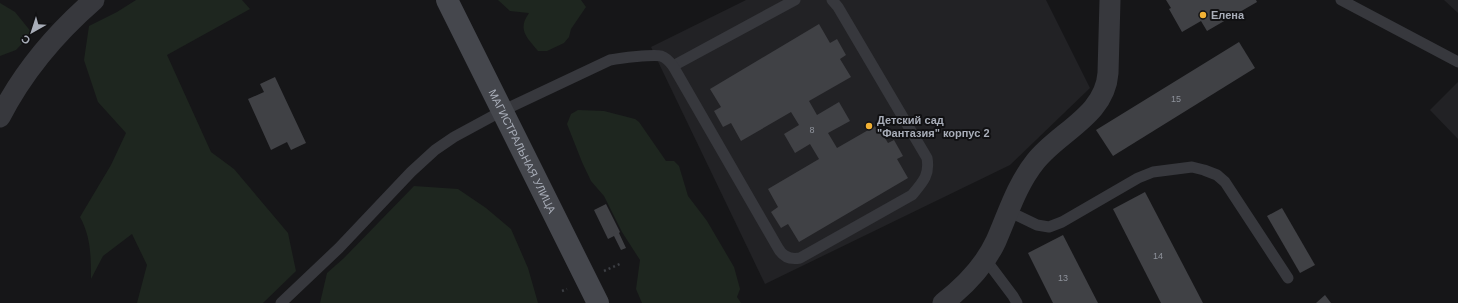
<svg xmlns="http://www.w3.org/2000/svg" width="1458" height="303" font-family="Helvetica,sans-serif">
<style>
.built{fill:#222225}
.green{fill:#1e261f}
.building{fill:#404145}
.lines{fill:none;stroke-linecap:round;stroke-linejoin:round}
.path{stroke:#3d3f44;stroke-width:2.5;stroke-dasharray:2 3;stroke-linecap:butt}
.service{stroke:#37383d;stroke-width:11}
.minor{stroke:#37383d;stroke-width:21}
.secondary{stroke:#45474d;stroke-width:22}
.poi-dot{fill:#f2b134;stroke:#111113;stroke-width:1.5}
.labels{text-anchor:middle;stroke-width:4;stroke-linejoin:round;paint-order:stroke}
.number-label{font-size:9px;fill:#8e929b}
.poi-label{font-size:11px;font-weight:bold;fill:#a8adb8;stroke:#111113;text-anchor:start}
.street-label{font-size:11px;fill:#a8adb8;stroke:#111113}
</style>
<rect width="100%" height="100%" fill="#161618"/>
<g class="built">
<path d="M 746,0 L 1046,0 L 1090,88 L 1010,165 L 765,284 L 651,47 Z"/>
<path d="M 1444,0 L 1458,0 L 1458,13 Z"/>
<path d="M 1458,82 L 1458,139 L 1430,110 Z"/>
</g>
<g class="green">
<path d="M 136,0 L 242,0 L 250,9 L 167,55 L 211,152 L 234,169 L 288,233 L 296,271 L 263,303 L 137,303 L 147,265 L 132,234 L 103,256 L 91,279 C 91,257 91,237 80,217 L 111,165 L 126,133 L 98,102 L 84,60 L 89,26 L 117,12 Z"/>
<path d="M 498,0 L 581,0 L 586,7 L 571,29 L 569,37 L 564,43 L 547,51 L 538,51 C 527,37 517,30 529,13 L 510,11 Z"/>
<path d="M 0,3 L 15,12 L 32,33 L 16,50 L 0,56 Z"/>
<path d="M 578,110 L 604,111 L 635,119 L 639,122 L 666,161 L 674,161 L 679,166 L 688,196 L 707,221 L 734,267 L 740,289 L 737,297 L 741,303 L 642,303 L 636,289 L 640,260 L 622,232 L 604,196 L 591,181 L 582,162 L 567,124 L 571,114 Z"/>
<path d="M 414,186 L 458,189 L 486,208 L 511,229 L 528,268 L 538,303 L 320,303 L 327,273 L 344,258 Z"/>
</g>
<g class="building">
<path d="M 1166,0 L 1256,0 L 1257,2 L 1207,31 L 1201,21 L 1182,32 L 1169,9 L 1171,8 Z"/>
<path d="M 819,24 L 830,43 L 837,39 L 846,55 L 840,59 L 851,77 L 809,101 L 817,115 L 839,102 L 850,121 L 828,133 L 837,148 L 877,125 L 888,143 L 894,140 L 903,156 L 897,159 L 908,178 L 799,242 L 788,224 L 781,228 L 771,212 L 778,207 L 768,189 L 819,159 L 810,144 L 795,153 L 784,134 L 799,125 L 791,112 L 741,141 L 731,123 L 723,127 L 714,111 L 721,107 L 710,89 Z"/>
<path d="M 1239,42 L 1255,68 L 1113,156 L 1096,130 Z"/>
<path d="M 275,77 L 306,143 L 291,150 L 287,142 L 271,150 L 248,99 L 264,92 L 260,84 Z"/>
<path d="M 1145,192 L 1203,303 L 1161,303 L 1113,209 Z"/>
<path d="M 606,204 L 620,232 L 619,233 L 626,248 L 621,250 L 614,236 L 608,239 L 594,210 Z"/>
<path d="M 1282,208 L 1315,265 L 1300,273 L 1267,216 Z"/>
<path d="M 1063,235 L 1098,303 L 1053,303 L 1028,253 Z"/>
<path d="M 1325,295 L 1331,303 L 1316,303 Z"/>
</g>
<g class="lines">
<g class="path">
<path d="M 604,271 L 622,263"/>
<path d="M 562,291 L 567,289"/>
</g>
<g class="service">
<path d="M 1341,0 L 1458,62"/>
<path d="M 673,66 L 795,0"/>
<path d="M 1008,211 L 1037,225 L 1049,227 L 1062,222 L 1138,178 L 1153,172 L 1192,167 L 1204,170 L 1217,175 L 1225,182 L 1288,278"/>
<path d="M 986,260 L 1013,296 L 1017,303"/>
<path d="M 281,303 L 339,248 L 411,172 L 435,150 L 454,137 L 502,111 L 610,60 C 620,58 654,54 661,56 C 667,58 670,62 673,66 L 778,248 C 783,257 790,260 800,258 L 912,195 C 923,182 930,175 927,158 L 838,7 L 832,0"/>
</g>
<g class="minor">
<path d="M 0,117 C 23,72 56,33 94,0"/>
<path d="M 943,303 C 965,286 984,267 996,241 C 1008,214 1016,186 1035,162 C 1058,132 1105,116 1108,73 L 1110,0"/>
</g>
<path class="secondary" id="s1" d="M 447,0 L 598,303"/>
</g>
<g class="poi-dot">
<circle cx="1203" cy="15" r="4"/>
<circle cx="869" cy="126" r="4"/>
</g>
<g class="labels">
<g class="number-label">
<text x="1176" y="102">15</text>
<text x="812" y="133">8</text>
<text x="1158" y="259">14</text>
<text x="1063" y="281">13</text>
</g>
<g class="poi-label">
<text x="1211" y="19">Елена</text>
<text x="877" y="124">Детский сад<tspan x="877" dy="13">"Фантазия" корпус 2</tspan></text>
</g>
<g class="street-label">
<text dy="4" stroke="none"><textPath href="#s1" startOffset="169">МАГИСТРАЛЬНАЯ УЛИЦА</textPath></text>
</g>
</g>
<g transform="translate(32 32) rotate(219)" stroke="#111113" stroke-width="3" paint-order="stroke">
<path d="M0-3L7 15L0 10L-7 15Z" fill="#a8adb8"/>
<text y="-6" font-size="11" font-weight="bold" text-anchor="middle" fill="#a8adb8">С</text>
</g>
</svg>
